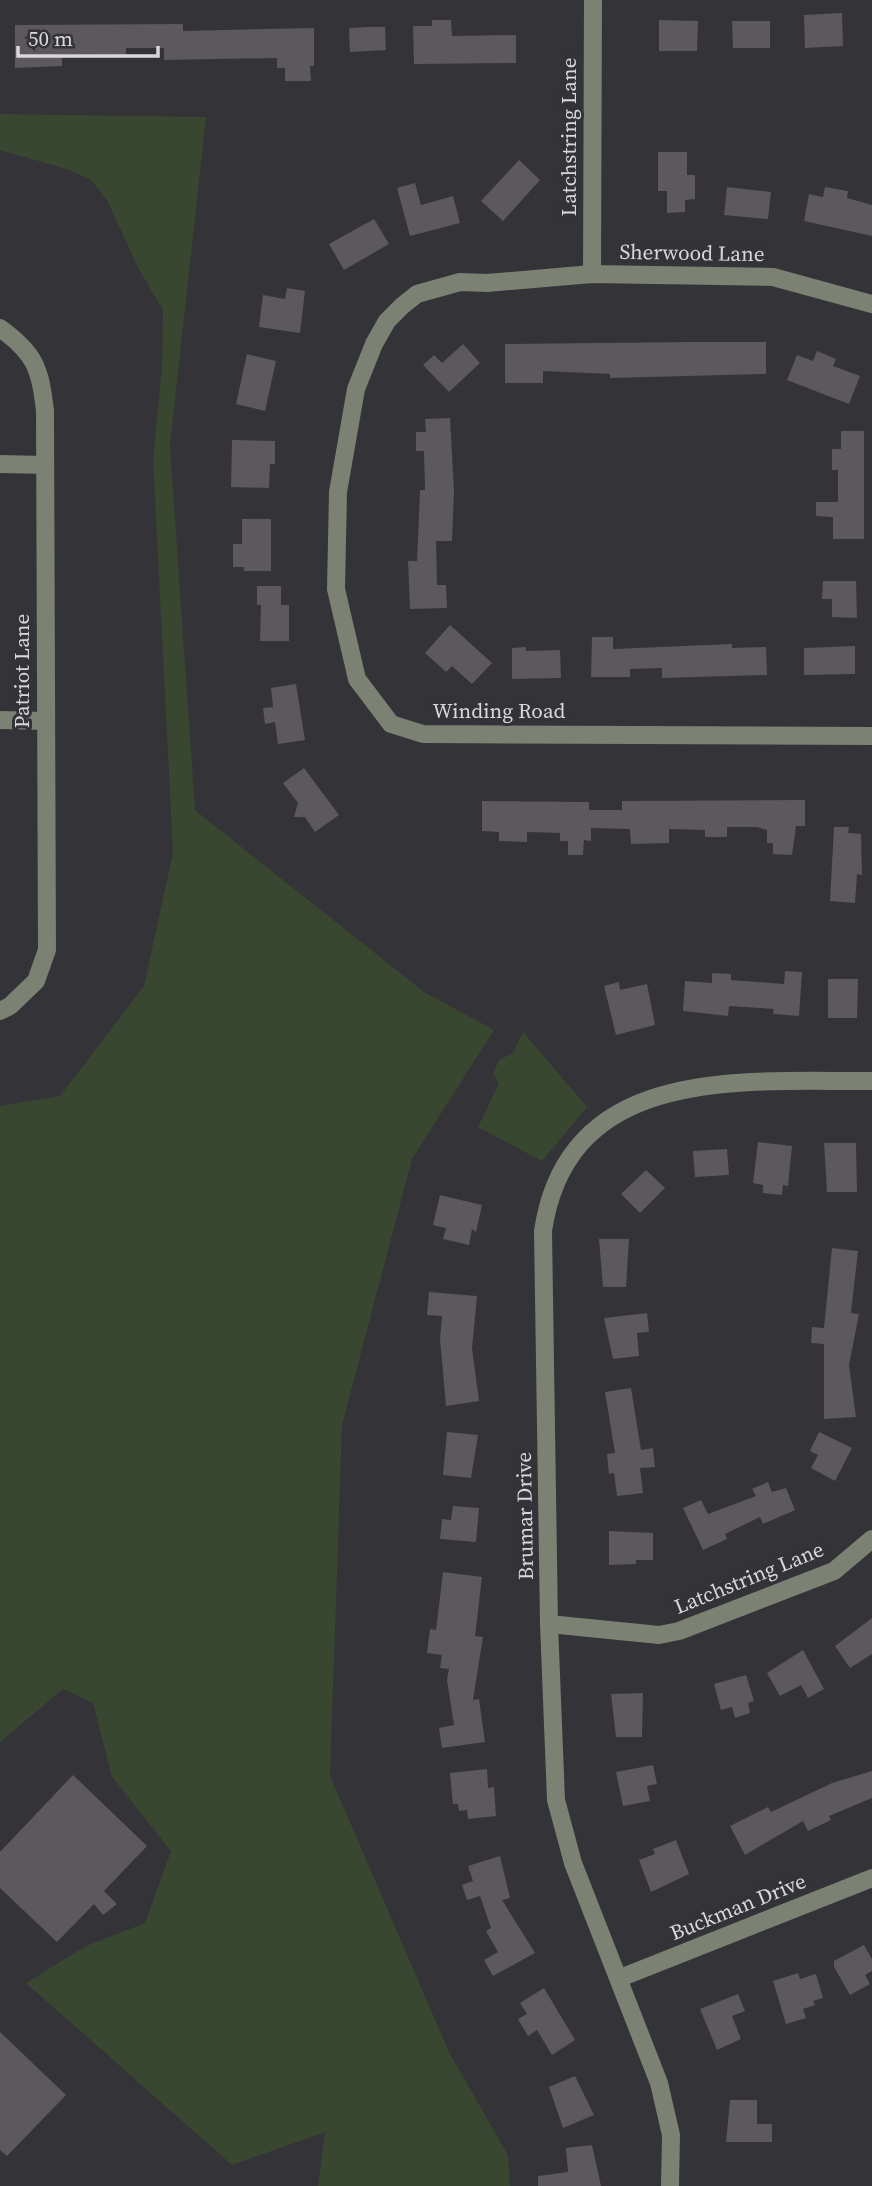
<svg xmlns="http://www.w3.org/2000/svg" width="872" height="2186" font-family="'Source Serif 4',serif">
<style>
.green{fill:#394730}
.building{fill:#5c585d}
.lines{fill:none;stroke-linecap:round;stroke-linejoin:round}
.minor{stroke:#7b8173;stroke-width:18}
.labels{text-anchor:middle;stroke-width:6;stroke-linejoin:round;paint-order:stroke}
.street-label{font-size:21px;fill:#d8d8dc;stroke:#333338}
</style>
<rect width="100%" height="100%" fill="#333338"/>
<g class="green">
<path d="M 0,114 L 206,117 L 170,446 L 195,810 L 424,992 L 494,1030 L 412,1159 L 342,1425 L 330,1776 L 449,2052 L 508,2155 L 510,2186 L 318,2186 L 325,2132 L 232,2165 L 26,1983 L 86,1946 L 145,1923 L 171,1851 L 112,1777 L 93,1703 L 63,1689 L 0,1742 L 0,1106 L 60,1096 L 144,986 L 173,852 L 153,459 L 162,367 L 163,310 L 138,268 L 108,202 L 91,180 L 70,170 L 0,150 Z"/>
<path d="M 523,1032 L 587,1107 L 542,1161 L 478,1127 L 499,1083 L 493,1074 L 499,1060 L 513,1053 Z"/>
</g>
<g class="building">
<path d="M 842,13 L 843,46 L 805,48 L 804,15 Z"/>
<path d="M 432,20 L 451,20 L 452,36 L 516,35 L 516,63 L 414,64 L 413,26 L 432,26 Z"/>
<path d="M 659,20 L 698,21 L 697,51 L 659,51 Z"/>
<path d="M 732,21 L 770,21 L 770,48 L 733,48 Z"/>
<path d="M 183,24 L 183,31 L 314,28 L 314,66 L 310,66 L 311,81 L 285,81 L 285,68 L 277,68 L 277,58 L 164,60 L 164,48 L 126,48 L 126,55 L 62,54 L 62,66 L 15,68 L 15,25 Z"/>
<path d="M 368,27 L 385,27 L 386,50 L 350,52 L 349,28 Z"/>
<path d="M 658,152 L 687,152 L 687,175 L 695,175 L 695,199 L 685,200 L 685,212 L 667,213 L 667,191 L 658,191 Z"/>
<path d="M 519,160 L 540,180 L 503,221 L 481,201 Z"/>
<path d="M 415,183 L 421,205 L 453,196 L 460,223 L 410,236 L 397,188 Z"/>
<path d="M 727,187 L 771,192 L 768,219 L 724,215 Z"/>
<path d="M 825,187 L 848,191 L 847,198 L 872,205 L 872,236 L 804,221 L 809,194 L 823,197 Z"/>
<path d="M 374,219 L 389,244 L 344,270 L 329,244 Z"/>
<path d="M 287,288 L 305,291 L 300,333 L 259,327 L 263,295 L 285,299 Z"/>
<path d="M 693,342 L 766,342 L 766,374 L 610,378 L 610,374 L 543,371 L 543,383 L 505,383 L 505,344 Z"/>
<path d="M 463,344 L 480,363 L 449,392 L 423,365 L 434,355 L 442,363 Z"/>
<path d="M 817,351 L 836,359 L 833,366 L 860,376 L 849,404 L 787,380 L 797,355 L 813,361 Z"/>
<path d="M 247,354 L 276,361 L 265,411 L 236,404 Z"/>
<path d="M 450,418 L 454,491 L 452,541 L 436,541 L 437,585 L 446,585 L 447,608 L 410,609 L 408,561 L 417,561 L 420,490 L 425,490 L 424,451 L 416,451 L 416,432 L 426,432 L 425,419 Z"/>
<path d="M 841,431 L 864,431 L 864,539 L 833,539 L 833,517 L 816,516 L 816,502 L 838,502 L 838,470 L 832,470 L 832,449 L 841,449 Z"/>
<path d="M 232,440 L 275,441 L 275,464 L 270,464 L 269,488 L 231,487 Z"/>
<path d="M 242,519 L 271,519 L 271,571 L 244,571 L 244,567 L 233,567 L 233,544 L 242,544 Z"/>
<path d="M 823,581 L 856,581 L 857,618 L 832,617 L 832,599 L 822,599 Z"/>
<path d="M 257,586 L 281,586 L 281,605 L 289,605 L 289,641 L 260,641 L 261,605 L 257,605 Z"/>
<path d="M 450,625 L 492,663 L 472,684 L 452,666 L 446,672 L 425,653 Z"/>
<path d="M 592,637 L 613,637 L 613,649 L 732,644 L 732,648 L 766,647 L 767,675 L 662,678 L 662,668 L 630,669 L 630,677 L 591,677 Z"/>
<path d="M 855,646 L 855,674 L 804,675 L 804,648 Z"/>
<path d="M 526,647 L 526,651 L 560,650 L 561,678 L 512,679 L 512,648 Z"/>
<path d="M 296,684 L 305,740 L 278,744 L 275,722 L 265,724 L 263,708 L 273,707 L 271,688 Z"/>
<path d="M 304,768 L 339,815 L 315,832 L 305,817 L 294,817 L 298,803 L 283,783 Z"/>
<path d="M 805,800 L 805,826 L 796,826 L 792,855 L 773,854 L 773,843 L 767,843 L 767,830 L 757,827 L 727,827 L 727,837 L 705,837 L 705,830 L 669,829 L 669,843 L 631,844 L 630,829 L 591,828 L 591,841 L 584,840 L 583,855 L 568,855 L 568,841 L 560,841 L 560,833 L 527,832 L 527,842 L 499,841 L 499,832 L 482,831 L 482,801 L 589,802 L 589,810 L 622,810 L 622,801 Z"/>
<path d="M 834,827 L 849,827 L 848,833 L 861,834 L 862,875 L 857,874 L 855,903 L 830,901 Z"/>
<path d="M 785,971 L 802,972 L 799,1016 L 773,1014 L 774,1009 L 729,1006 L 728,1016 L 683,1011 L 685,981 L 712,983 L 712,973 L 731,974 L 731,980 L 784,984 Z"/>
<path d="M 828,979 L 858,979 L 857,1018 L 828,1018 Z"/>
<path d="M 619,982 L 620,990 L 647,984 L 655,1025 L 616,1035 L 604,986 Z"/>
<path d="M 758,1142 L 792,1146 L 788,1186 L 783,1185 L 782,1195 L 763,1193 L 763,1185 L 753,1183 Z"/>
<path d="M 824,1143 L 856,1143 L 857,1192 L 827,1192 Z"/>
<path d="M 727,1149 L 729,1175 L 695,1177 L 693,1151 Z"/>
<path d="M 646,1170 L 665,1188 L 640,1213 L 621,1194 Z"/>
<path d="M 440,1195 L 482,1205 L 476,1232 L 472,1229 L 469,1245 L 443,1239 L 446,1228 L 433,1225 Z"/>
<path d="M 599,1239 L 629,1239 L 626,1287 L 603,1287 Z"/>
<path d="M 832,1248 L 858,1251 L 851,1313 L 859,1314 L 849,1365 L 856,1417 L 824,1419 L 824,1344 L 811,1343 L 812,1327 L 824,1328 Z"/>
<path d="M 429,1292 L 477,1296 L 472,1348 L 479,1401 L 446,1406 L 440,1339 L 442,1316 L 427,1315 Z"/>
<path d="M 647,1313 L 649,1332 L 637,1333 L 639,1356 L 613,1359 L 604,1318 Z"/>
<path d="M 631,1388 L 641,1450 L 653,1448 L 655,1467 L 640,1468 L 643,1493 L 617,1496 L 614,1473 L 609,1474 L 607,1454 L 615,1453 L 605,1392 Z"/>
<path d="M 447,1432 L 478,1435 L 471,1478 L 443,1475 Z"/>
<path d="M 819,1432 L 852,1448 L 835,1481 L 811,1468 L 818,1455 L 810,1451 Z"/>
<path d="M 768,1482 L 772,1492 L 786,1488 L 795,1510 L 763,1524 L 760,1517 L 725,1534 L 727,1539 L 703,1550 L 683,1508 L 701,1500 L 708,1514 L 756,1496 L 752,1489 Z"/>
<path d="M 453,1506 L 479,1508 L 476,1542 L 440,1539 L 442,1519 L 451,1520 Z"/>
<path d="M 609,1531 L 653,1533 L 653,1560 L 636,1560 L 636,1564 L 609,1565 Z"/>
<path d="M 443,1572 L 482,1577 L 475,1636 L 483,1637 L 473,1700 L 479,1699 L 485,1742 L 442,1748 L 439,1728 L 454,1725 L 447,1680 L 449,1669 L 440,1668 L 442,1655 L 427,1653 L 430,1629 L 436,1630 Z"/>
<path d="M 872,1618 L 872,1654 L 850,1668 L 835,1646 Z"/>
<path d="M 803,1650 L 824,1689 L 808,1698 L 801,1685 L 780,1696 L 767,1673 Z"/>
<path d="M 746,1675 L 754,1701 L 748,1703 L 750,1713 L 735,1718 L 732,1707 L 721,1710 L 714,1684 Z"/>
<path d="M 643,1693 L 642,1737 L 616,1737 L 611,1694 Z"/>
<path d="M 653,1765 L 657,1784 L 647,1786 L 650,1801 L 623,1806 L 616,1772 Z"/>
<path d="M 487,1769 L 488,1788 L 494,1787 L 496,1816 L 468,1819 L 467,1810 L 459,1811 L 458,1804 L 453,1804 L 450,1773 Z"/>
<path d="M 872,1771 L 872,1798 L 829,1816 L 831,1820 L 808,1831 L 803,1821 L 745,1855 L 730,1826 L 768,1807 L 771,1812 L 832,1783 Z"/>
<path d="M 73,1775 L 147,1846 L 104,1891 L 117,1904 L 103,1915 L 94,1904 L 57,1942 L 0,1888 L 0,1852 Z"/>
<path d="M 676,1840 L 689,1874 L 651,1892 L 639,1860 L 655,1854 L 653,1849 Z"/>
<path d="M 500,1856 L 510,1898 L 502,1900 L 535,1953 L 493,1976 L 484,1960 L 498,1952 L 486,1931 L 491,1928 L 480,1896 L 467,1900 L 462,1885 L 473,1881 L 468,1866 Z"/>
<path d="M 864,1945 L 872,1959 L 872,1971 L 865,1975 L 870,1984 L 850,1995 L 834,1967 L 834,1961 Z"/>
<path d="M 798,1973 L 800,1979 L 816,1974 L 823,1998 L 813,2001 L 815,2005 L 803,2009 L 806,2018 L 786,2024 L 773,1981 Z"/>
<path d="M 544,1988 L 575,2040 L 552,2055 L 537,2030 L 528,2036 L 518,2019 L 527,2014 L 520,2003 Z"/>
<path d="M 738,1994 L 745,2011 L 732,2016 L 741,2039 L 717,2050 L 700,2009 Z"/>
<path d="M 0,2032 L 66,2095 L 7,2156 L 0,2150 Z"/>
<path d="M 575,2076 L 594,2115 L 563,2128 L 549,2087 Z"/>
<path d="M 730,2100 L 757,2100 L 757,2124 L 772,2124 L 772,2142 L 726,2142 Z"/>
<path d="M 592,2145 L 601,2186 L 538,2186 L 538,2176 L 568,2172 L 566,2148 Z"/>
</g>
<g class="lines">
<g class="minor">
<path d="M 592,274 L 593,0"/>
<path d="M 872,304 L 773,277 L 592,274 L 487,283 L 460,282 L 417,294 L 402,306 L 387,321 L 374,344 L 356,389 L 338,492 L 336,589 L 357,679 L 391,724 L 423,734 L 872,736"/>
<path d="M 0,328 C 36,354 40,369 45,411 L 47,950 L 36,981 L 10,1006 L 0,1011"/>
<path d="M 0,464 L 45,465"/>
<path d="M 0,720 L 45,721"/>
<path d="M 549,1624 L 659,1635 L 679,1631 L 834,1571 L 872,1539"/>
<path d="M 620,1978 L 872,1878"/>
<path d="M 670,2186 L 671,2135 L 659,2083 L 573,1863 L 556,1800 L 549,1624 L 543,1231 C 568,1063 743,1082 872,1081"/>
</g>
</g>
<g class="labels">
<g class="street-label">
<text transform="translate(569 137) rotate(-90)" y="7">Latchstring Lane</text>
<text transform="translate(692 253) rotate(1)" y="7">Sherwood Lane</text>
<text transform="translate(22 671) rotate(-90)" y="7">Patriot Lane</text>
<text x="499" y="718">Winding Road</text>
<text transform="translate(525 1516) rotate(-91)" y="7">Brumar Drive</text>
<text transform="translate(749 1578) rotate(-22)" y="7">Latchstring Lane</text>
<text transform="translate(738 1907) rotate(-22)" y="7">Buckman Drive</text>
</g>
</g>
<path d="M18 46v10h140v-10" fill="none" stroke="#d8d8dc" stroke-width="3.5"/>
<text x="28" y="46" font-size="21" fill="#d8d8dc" stroke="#333338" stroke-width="5" paint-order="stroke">50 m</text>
</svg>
